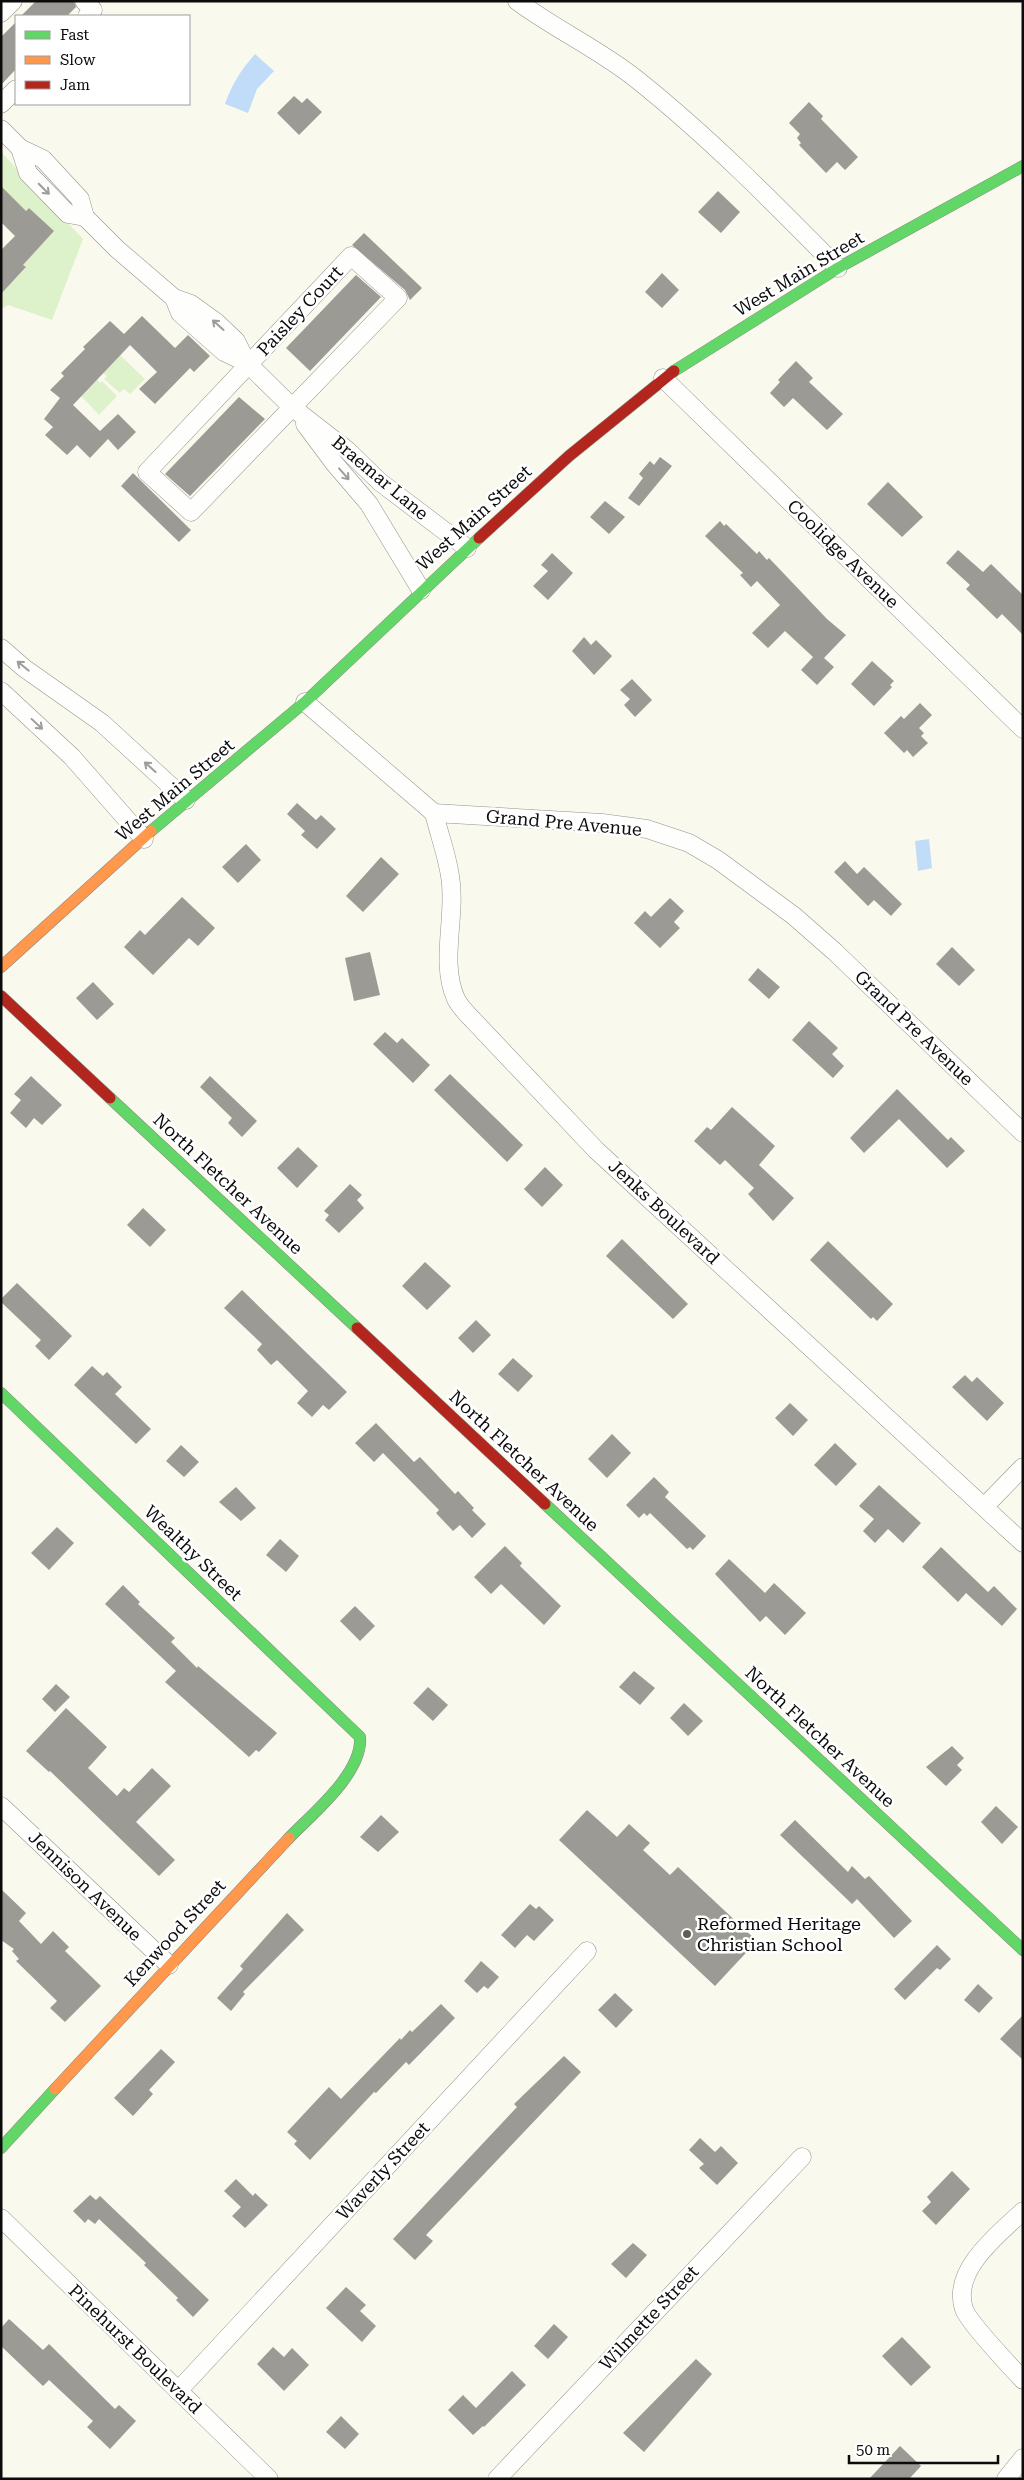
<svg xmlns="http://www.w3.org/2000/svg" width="1024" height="2480" font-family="'Roboto Serif',serif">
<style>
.green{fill:#ddf2cb}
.water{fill:#c0dcf8}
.building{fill:#9c9a94}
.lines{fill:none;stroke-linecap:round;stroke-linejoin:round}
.street-casing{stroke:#93928d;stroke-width:19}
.fast-casing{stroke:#898984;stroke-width:12}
.slow-casing{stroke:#898984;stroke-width:12}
.jam-casing{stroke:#898984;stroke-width:12}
.street{stroke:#fefefc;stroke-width:18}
.fast{stroke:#63d668;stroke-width:11}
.slow{stroke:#ff974d;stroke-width:11}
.jam{stroke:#b3261e;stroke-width:11}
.oneway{stroke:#9d9d9c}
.poi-dot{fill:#5f5e5a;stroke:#fff;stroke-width:2}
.labels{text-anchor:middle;stroke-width:5;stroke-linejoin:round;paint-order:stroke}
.street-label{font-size:18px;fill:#0b0b0b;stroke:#fff}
.poi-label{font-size:18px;fill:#0b0b0b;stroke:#fff;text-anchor:start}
</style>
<rect width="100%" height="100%" fill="#faf9ee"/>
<g class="green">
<path d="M 2,153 L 83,239 L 52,320 L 8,305 L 1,309 L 1,294 L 26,268 L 23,265 L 53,231 L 29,208 L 26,211 L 1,186 Z"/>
<path d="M 120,355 L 145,379 L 130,394 L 124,389 L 120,393 L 104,379 L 107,376 L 103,373 Z"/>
<path d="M 97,379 L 100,383 L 102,381 L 117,396 L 99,415 L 81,396 Z"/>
</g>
<g class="water">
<path d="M 255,54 L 274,71 L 257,89 L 248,113 L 225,104 C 232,84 241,70 255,54 Z"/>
<path d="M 929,839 L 932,868 L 918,871 L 915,841 Z"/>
</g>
<g class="building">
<path d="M 36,1 L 74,1 L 76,7 L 67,16 L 21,16 Z"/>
<path d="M 16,22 L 16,69 L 1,85 L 1,37 Z"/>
<path d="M 294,96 L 302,103 L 307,98 L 322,112 L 299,135 L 277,113 Z"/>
<path d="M 809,102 L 823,116 L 821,119 L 858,157 L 845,170 L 837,162 L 826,173 L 799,145 L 801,143 L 797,138 L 800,134 L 789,123 Z"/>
<path d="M 1,186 L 26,211 L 29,208 L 54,231 L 23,265 L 26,267 L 1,294 L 1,250 L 15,236 L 1,222 Z"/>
<path d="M 718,191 L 740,212 L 721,233 L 698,212 Z"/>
<path d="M 364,233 L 422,288 L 410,300 L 405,290 L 352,245 Z"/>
<path d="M 662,273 L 679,290 L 662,308 L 645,292 Z"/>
<path d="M 356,275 L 381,297 L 310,371 L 286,348 Z"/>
<path d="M 142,316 L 175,348 L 188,335 L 210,356 L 194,372 L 190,368 L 155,404 L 139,389 L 157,372 L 130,345 L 73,405 L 100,431 L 118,414 L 136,432 L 118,450 L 108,439 L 90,458 L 77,445 L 67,455 L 45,435 L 53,427 L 44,419 L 60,398 L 50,390 L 64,376 L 61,373 L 85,349 L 83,347 L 110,321 L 124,334 Z"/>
<path d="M 796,361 L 813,378 L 809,382 L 843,414 L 827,430 L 793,398 L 784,407 L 770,393 L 780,382 L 778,380 Z"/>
<path d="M 239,397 L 265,419 L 190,496 L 165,474 Z"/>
<path d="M 660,457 L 672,466 L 639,506 L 628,498 L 643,478 L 639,474 L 650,461 L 654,465 Z"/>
<path d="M 133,473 L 191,530 L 179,542 L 121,486 Z"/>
<path d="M 888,482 L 923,517 L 902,537 L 867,504 Z"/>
<path d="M 605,501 L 625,517 L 609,534 L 590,517 Z"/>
<path d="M 720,521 L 724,526 L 726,524 L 757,554 L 759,551 L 767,560 L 769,558 L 827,619 L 846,635 L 824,658 L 834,667 L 817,685 L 801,670 L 813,657 L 785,631 L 768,648 L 752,633 L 780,605 L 757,581 L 751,587 L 740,575 L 743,573 L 705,536 Z"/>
<path d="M 958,550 L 983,572 L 991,564 L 1023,595 L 1023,635 L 1002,614 L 997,619 L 966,589 L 970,585 L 946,563 Z"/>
<path d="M 552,553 L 573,573 L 548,600 L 533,586 L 548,571 L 541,565 Z"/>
<path d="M 584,637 L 591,645 L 596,640 L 612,656 L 594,675 L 572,651 Z"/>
<path d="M 872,661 L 894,681 L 890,685 L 892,687 L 874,706 L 851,684 Z"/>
<path d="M 632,679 L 652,700 L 635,717 L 624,705 L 630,699 L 620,690 Z"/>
<path d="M 920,703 L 932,715 L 919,728 L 924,733 L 921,736 L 928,743 L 913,757 L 907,750 L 904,753 L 884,733 L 901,716 L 904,719 Z"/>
<path d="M 297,803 L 316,820 L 321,815 L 336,829 L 317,849 L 301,835 L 305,831 L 287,814 Z"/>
<path d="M 246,844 L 261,860 L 238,883 L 222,867 Z"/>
<path d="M 381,857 L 399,874 L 363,912 L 346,896 Z"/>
<path d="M 845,861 L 857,874 L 864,867 L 902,904 L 891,916 L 874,900 L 868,906 L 834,872 Z"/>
<path d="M 182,897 L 215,928 L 198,946 L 189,938 L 153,975 L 124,947 L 140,930 L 145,935 Z"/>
<path d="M 670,898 L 684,911 L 674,922 L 680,928 L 660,948 L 634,923 L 645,911 L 651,917 Z"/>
<path d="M 952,947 L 975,970 L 959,986 L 936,964 Z"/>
<path d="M 370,952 L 380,995 L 354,1001 L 345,958 Z"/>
<path d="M 758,968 L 780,987 L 769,999 L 748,980 Z"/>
<path d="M 93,982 L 114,1004 L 97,1020 L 76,998 Z"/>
<path d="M 809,1021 L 838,1048 L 832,1054 L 844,1066 L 833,1078 L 792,1040 Z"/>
<path d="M 385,1032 L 397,1043 L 402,1038 L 430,1065 L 413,1083 L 373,1044 Z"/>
<path d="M 450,1074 L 523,1145 L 507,1162 L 434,1090 Z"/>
<path d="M 31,1076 L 62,1105 L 42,1125 L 34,1118 L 26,1128 L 10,1113 L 21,1100 L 14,1094 Z"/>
<path d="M 210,1076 L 257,1121 L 242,1137 L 228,1123 L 232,1118 L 200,1087 Z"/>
<path d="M 897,1089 L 948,1140 L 951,1137 L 965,1151 L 947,1168 L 899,1119 L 864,1153 L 850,1138 Z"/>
<path d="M 732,1107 L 775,1146 L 759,1165 L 794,1198 L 773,1221 L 748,1194 L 754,1188 L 725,1160 L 720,1165 L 694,1141 L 707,1127 L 711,1130 Z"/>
<path d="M 298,1147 L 318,1166 L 297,1188 L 277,1168 Z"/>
<path d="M 545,1167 L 563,1185 L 542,1207 L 524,1189 Z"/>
<path d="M 350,1184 L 362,1195 L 357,1200 L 364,1208 L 339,1233 L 325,1220 L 329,1215 L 324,1211 Z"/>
<path d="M 143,1208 L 166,1230 L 150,1247 L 127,1225 Z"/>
<path d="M 622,1239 L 688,1304 L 673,1319 L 606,1256 Z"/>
<path d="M 828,1241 L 893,1304 L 877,1321 L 873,1317 L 871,1319 L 810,1260 Z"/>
<path d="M 425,1262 L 451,1286 L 427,1310 L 402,1286 Z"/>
<path d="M 17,1283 L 72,1336 L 49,1360 L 35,1346 L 41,1340 L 1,1302 L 1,1299 Z"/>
<path d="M 242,1290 L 347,1392 L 329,1410 L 323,1405 L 312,1417 L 297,1403 L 308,1391 L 277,1360 L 271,1365 L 257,1350 L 262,1344 L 224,1308 Z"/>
<path d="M 476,1320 L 491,1335 L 473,1353 L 458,1338 Z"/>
<path d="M 513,1358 L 533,1376 L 518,1392 L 498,1374 Z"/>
<path d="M 92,1366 L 103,1376 L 107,1372 L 122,1387 L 115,1394 L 151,1429 L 136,1444 L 74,1385 Z"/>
<path d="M 965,1375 L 972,1382 L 977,1377 L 1004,1403 L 987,1421 L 952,1387 Z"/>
<path d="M 790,1403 L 808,1420 L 793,1436 L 775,1418 Z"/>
<path d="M 376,1423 L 414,1462 L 420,1457 L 455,1494 L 458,1491 L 474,1508 L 472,1510 L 486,1524 L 472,1538 L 460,1525 L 453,1531 L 436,1513 L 439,1510 L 383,1453 L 374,1462 L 355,1443 Z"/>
<path d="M 612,1434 L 631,1453 L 607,1478 L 588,1459 Z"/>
<path d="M 835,1443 L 857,1464 L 836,1486 L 814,1465 Z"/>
<path d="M 181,1445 L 199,1462 L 184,1477 L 166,1461 Z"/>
<path d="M 654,1477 L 669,1492 L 665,1497 L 706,1536 L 693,1550 L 690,1547 L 687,1549 L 650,1513 L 647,1516 L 644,1513 L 639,1518 L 626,1505 Z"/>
<path d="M 879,1485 L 921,1523 L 903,1543 L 888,1529 L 875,1543 L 863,1531 L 874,1519 L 859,1506 Z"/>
<path d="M 236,1487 L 256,1508 L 241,1521 L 219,1502 Z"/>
<path d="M 57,1527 L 74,1543 L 49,1570 L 31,1553 Z"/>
<path d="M 280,1539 L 299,1556 L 286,1572 L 266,1555 Z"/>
<path d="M 505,1546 L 522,1563 L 520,1566 L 561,1606 L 544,1625 L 501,1584 L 491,1594 L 474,1577 Z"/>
<path d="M 941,1547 L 988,1592 L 994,1586 L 1017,1609 L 1002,1626 L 966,1593 L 958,1602 L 922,1567 Z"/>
<path d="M 729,1559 L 765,1593 L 774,1583 L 806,1613 L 785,1635 L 766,1616 L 760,1622 L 715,1574 Z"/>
<path d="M 123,1585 L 140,1602 L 138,1604 L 175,1638 L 171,1642 L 197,1668 L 198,1666 L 277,1733 L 259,1752 L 256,1750 L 249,1757 L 165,1682 L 176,1671 L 105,1604 Z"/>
<path d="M 355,1606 L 375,1626 L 360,1641 L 340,1621 Z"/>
<path d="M 634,1671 L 655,1688 L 640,1705 L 619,1687 Z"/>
<path d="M 56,1684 L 70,1697 L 55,1712 L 42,1699 Z"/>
<path d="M 428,1687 L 448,1705 L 433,1721 L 413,1703 Z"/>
<path d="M 684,1703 L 703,1721 L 688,1736 L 670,1718 Z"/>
<path d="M 66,1708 L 107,1747 L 88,1768 L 117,1796 L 124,1788 L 129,1792 L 152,1768 L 171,1786 L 136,1822 L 175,1860 L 159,1876 L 50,1771 L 49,1772 L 26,1751 Z"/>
<path d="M 952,1746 L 964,1758 L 957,1765 L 962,1770 L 946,1786 L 926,1767 Z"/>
<path d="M 996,1806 L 1018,1827 L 1002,1844 L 981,1822 Z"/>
<path d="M 587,1810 L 617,1837 L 629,1824 L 650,1843 L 643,1850 L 670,1875 L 678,1867 L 757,1941 L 715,1986 L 559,1840 Z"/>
<path d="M 381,1815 L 399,1832 L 378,1852 L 360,1837 Z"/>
<path d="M 795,1820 L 848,1872 L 852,1866 L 865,1879 L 869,1876 L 912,1921 L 894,1938 L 857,1899 L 852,1904 L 780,1835 Z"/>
<path d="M 1,1889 L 26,1913 L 19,1921 L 41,1944 L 53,1931 L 69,1947 L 65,1951 L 101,1986 L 65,2022 L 50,2008 L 57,2001 L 16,1961 L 19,1959 L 12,1951 L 14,1949 L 1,1940 Z"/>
<path d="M 530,1904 L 536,1909 L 539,1906 L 554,1920 L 534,1941 L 527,1935 L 515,1948 L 501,1935 Z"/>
<path d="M 287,1913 L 304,1930 L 243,1992 L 245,1994 L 231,2011 L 217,1998 L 243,1969 L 240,1966 Z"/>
<path d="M 937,1945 L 951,1959 L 940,1970 L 937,1968 L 905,2000 L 894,1989 Z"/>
<path d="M 481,1961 L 499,1977 L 488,1989 L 484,1986 L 477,1993 L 464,1981 Z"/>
<path d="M 978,1984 L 993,1998 L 979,2013 L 964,2000 Z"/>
<path d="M 615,1993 L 633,2010 L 616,2028 L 598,2010 Z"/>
<path d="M 441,2004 L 455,2018 L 409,2065 L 406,2062 L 376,2093 L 374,2092 L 310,2160 L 294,2144 L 297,2141 L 287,2132 L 329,2087 L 341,2099 L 400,2038 L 401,2040 L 410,2030 L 412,2032 Z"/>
<path d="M 1023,2015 L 1023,2060 L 1000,2039 Z"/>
<path d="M 161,2049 L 175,2062 L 149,2090 L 153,2094 L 133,2116 L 114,2098 Z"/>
<path d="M 564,2056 L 581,2072 L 426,2235 L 433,2241 L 415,2260 L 393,2239 L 517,2107 L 514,2104 Z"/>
<path d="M 700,2138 L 715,2152 L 721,2146 L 738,2163 L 717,2185 L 699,2168 L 704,2164 L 689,2150 Z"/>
<path d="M 952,2171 L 970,2189 L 936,2225 L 922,2211 L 931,2202 L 927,2197 Z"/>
<path d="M 236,2179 L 253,2196 L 255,2193 L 268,2205 L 245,2228 L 232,2216 L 241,2207 L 224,2191 Z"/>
<path d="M 90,2195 L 96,2200 L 100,2196 L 209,2300 L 193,2317 L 176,2300 L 178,2298 L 144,2265 L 146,2263 L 99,2219 L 95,2224 L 88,2219 L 85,2223 L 73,2211 Z"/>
<path d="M 633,2243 L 647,2255 L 626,2278 L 611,2264 Z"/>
<path d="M 346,2287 L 366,2305 L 360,2311 L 376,2326 L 362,2342 L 326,2308 Z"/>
<path d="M 9,2319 L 43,2350 L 49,2344 L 115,2409 L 119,2405 L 136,2421 L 110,2449 L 87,2427 L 93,2421 L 49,2380 L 43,2386 L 1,2346 L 1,2328 Z"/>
<path d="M 554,2324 L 568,2337 L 548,2359 L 534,2346 Z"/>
<path d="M 902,2337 L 931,2367 L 911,2386 L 882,2356 Z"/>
<path d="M 273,2347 L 284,2357 L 292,2348 L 309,2365 L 284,2391 L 257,2364 Z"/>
<path d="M 696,2359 L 712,2374 L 644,2452 L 623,2433 Z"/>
<path d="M 512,2371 L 526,2385 L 484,2427 L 483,2426 L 473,2435 L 448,2410 L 463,2395 L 476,2408 Z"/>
<path d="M 341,2416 L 359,2434 L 345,2449 L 326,2432 Z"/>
<path d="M 900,2446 L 921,2466 L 909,2479 L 869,2479 Z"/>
</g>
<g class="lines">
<defs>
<g id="street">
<path d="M 84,1 L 93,10 L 87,16"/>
<path d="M 517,1 C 555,29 598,49 635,78 C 708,136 773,202 838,268"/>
<path d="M 1,13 L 13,1"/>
<path d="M 1,104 L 16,89"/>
<path d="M 1,129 L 20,148 L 43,159 L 80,199 L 85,217 L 117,249 L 174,298 L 191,304 L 216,322 L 236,341 L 247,363"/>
<path d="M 20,148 L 28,173 L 68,214 L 85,217"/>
<path d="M 351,256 L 398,298 L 191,512 L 147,472 Z"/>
<path d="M 174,298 L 180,313 L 224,352 L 247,363 L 293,408 L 347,450 L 380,482 L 467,548"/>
<path d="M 663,378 L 1023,729"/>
<path d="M 305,424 L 334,463 L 369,504 L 421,590"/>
<path d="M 1,648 L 24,668 L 102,723 L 186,800"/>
<path d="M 1,691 L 72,757 L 144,839"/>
<path d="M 305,702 L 434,813 L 602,823 L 647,829 L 689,843 L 718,860 L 794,916 L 835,952 L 1023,1133"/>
<path d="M 434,813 C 439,834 447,855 450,876 C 457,916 439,961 456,999 C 460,1007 467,1014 473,1020 L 596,1150 L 1023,1543"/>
<path d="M 984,1507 L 1023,1467"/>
<path d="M 1,1806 L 169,1965"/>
<path d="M 1023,2211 C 999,2234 951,2270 964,2309 C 968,2322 1011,2367 1023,2380"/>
<path d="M 1,2218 L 269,2479"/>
<path d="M 178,2391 L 587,1951"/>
<path d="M 497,2479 L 802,2157"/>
<path d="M 1006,2479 L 1023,2458"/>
</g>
<g id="fast">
<path d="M 674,371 L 838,268 L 1023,166"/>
<path d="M 151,831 L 305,702 L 479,538"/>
<path d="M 110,1098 L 357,1328"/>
<path d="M 1,1393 L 360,1737 C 363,1773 312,1814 289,1838"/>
<path d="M 545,1504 L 1023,1950"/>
<path d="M 1,2148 L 55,2089"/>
</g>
<g id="slow">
<path d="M 1,967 L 151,831"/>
<path d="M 55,2089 L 289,1838"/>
</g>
<g id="jam">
<path d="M 479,538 L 569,456 L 674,371"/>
<path d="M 1,996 L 110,1098"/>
<path d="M 357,1328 L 545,1504"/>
</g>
</defs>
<use href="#street" class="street-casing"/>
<use href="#fast" class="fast-casing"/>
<use href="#slow" class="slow-casing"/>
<use href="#jam" class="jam-casing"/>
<use href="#street" class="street"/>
<use href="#fast" class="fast"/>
<use href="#slow" class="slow"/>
<use href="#jam" class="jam"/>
</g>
<defs><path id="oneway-shaft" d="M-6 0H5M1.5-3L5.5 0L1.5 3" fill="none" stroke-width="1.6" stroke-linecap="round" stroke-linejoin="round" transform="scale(1.25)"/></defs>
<g class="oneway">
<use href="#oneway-shaft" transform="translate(44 189) rotate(45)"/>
<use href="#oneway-shaft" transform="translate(218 325) rotate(-138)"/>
<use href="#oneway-shaft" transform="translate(344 474) rotate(49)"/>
<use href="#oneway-shaft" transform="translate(23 666) rotate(-141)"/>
<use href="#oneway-shaft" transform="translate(37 724) rotate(43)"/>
<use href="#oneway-shaft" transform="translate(150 767) rotate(-138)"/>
</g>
<circle class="poi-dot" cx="687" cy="1934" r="5"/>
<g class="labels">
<g class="street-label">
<text transform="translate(799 274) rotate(-31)" y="6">West Main Street</text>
<text transform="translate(300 311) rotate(-47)" y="6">Paisley Court</text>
<text transform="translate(380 478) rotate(40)" y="6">Braemar Lane</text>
<text transform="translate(474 518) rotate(-42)" y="6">West Main Street</text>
<text transform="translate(843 554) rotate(44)" y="6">Coolidge Avenue</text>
<text transform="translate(175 790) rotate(-40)" y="6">West Main Street</text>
<text transform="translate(564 823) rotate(5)" y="6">Grand Pre Avenue</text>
<text transform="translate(914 1028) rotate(44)" y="6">Grand Pre Avenue</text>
<text transform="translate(228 1184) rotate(43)" y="6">North Fletcher Avenue</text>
<text transform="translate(664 1212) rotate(43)" y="6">Jenks Boulevard</text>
<text transform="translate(524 1461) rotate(43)" y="6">North Fletcher Avenue</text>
<text transform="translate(193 1553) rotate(44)" y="6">Wealthy Street</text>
<text transform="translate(820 1737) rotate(43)" y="6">North Fletcher Avenue</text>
<text transform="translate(85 1886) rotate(44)" y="6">Jennison Avenue</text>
<text transform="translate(175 1933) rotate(-47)" y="6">Kenwood Street</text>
<text transform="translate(383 2171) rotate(-47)" y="6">Waverly Street</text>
<text transform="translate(649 2318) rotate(-47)" y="6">Wilmette Street</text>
<text transform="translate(135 2349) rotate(44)" y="6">Pinehurst Boulevard</text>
</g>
<g class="poi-label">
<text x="697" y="1930">Reformed Heritage<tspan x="697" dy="21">Christian School</tspan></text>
</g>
</g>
<rect width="1024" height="2480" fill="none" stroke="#0b0b0b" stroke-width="5"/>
<rect x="15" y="15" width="175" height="90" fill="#ffffff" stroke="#9d9d9d"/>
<rect x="25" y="31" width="25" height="8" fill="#63d668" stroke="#9d9d9d"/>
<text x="60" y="40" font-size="15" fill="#0b0b0b">Fast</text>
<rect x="25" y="56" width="25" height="8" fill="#ff974d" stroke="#9d9d9d"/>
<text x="60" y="65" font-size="15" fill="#0b0b0b">Slow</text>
<rect x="25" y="81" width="25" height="8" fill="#b3261e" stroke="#9d9d9d"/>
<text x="60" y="90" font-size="15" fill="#0b0b0b">Jam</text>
<path d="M849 2455v8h149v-8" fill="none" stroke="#0b0b0b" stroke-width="2.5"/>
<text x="856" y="2455" font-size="15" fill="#0b0b0b" stroke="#ffffff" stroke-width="4" paint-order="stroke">50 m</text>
</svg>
